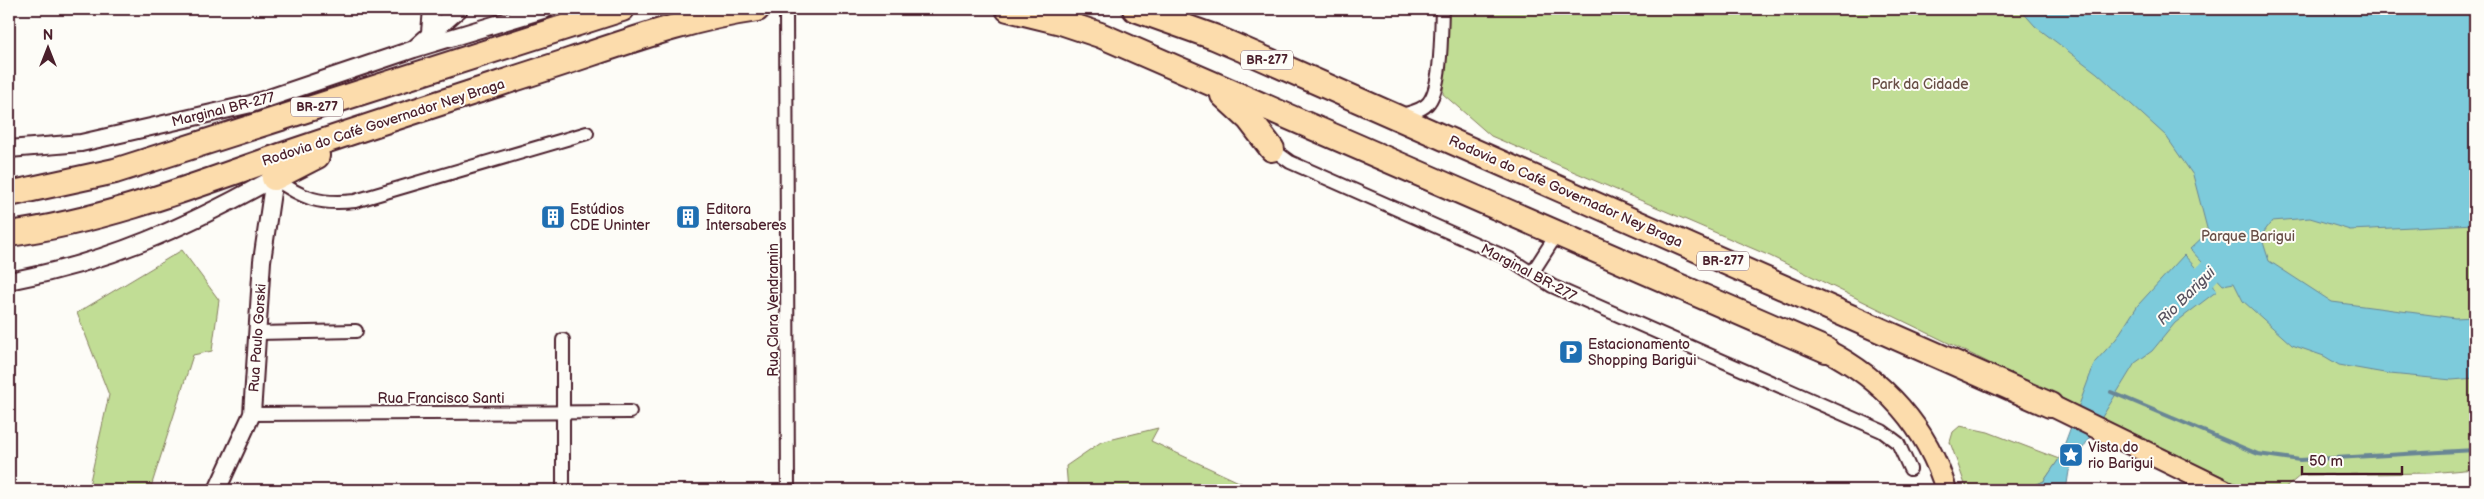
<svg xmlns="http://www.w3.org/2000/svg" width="2484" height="499" font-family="'Balsamiq Sans',sans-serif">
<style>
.green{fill:#c1dd95;stroke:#867e60}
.water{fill:#7dcbdb;stroke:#698695}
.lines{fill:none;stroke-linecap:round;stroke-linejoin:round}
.stream{stroke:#698695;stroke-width:4}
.river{stroke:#7dcbdb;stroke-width:24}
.minor-casing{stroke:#4a1f2b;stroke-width:16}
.tertiary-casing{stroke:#4a1f2b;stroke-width:20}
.primary-casing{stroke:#4a1f2b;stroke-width:24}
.motorway-casing{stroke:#4a1f2b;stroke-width:28}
.minor{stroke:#fdfcf7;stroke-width:12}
.tertiary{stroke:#fdfcf7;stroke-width:16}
.primary{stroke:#fcdcac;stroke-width:20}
.motorway{stroke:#fcdcac;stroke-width:24}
.labels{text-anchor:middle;stroke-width:4;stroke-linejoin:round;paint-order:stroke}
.shield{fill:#fdfcf7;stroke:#806168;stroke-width:1}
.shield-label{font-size:12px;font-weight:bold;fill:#4a1f2b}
.park-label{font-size:14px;fill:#684e46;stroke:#fdfcf7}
.street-label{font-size:14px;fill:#4a1f2b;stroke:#fdfcf7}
.poi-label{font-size:14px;fill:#4a1f2b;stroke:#fdfcf7;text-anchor:start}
.water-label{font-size:15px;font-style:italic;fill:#595360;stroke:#fdfcf7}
</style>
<rect width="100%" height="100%" fill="#fdfcf7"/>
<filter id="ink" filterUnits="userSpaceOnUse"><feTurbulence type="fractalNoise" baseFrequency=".02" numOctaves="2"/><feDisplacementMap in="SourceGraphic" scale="10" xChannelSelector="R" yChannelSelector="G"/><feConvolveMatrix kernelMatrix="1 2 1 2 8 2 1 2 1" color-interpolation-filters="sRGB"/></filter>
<g filter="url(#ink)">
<g class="green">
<path d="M 1447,9 L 2475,9 L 2475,469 L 2430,473 L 2301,475 L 2283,490 L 2250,490 L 1770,256 L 1491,136 L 1443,94 Z"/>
<path d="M 182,250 L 219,300 L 212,351 L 193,355 L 150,490 L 88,490 L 109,395 L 77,313 Z"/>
<path d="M 1960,426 L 1988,432 L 2059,459 L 2044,481 L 2024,490 L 1967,490 L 1950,442 L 1953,432 Z"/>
<path d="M 1158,428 L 1151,441 L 1256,490 L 1068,490 L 1066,466 L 1101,442 Z"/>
</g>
<g class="water">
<path d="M 2020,9 L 2475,9 L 2475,224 L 2350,230 L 2310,218 L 2272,221 L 2261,236 L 2269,261 L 2332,302 L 2455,318 L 2475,317 L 2475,378 L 2452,380 L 2390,374 L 2339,365 L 2324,356 L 2292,345 L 2243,301 L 2234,283 L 2223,285 L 2190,249 L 2208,232 L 2193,175 L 2166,136 L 2097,73 L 2035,26 Z"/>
<path d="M 2184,255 L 2217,291 L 2175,323 L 2152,351 L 2135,363 L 2069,471 L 2067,484 L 2063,490 L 2024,490 L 2044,481 L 2059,459 L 2095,362 L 2116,339 L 2138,305 Z"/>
</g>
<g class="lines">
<path class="stream" d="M 2111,392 L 2258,454 L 2300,460 L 2475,450"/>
<path class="river" d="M 2182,300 L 2210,271 L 2226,259 L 2235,265"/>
<defs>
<g id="minor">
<path d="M 786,9 L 788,490"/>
<path d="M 1398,116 C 1408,113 1423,111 1429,102 C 1442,85 1441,30 1442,9"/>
<path d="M 1272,149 L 1290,162 L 1510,259 L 1552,286 L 1882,431 L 1898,443 L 1910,469"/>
<path d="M 274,178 C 303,199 320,205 355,201 L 587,133"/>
<path d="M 1532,273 L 1557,234"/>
<path d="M 258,333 L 356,331"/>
<path d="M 563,340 L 563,490"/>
<path d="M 252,414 L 630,412"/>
</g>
<g id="tertiary">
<path d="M 430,32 L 432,9"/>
<path d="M 416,47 L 459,9"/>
<path d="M 9,149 L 81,143 L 251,104 L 414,49 L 546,9"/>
<path d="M 9,281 C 109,262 186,227 274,178"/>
<path d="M 217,490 L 252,414 L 262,261 L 274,178"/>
</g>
<g id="primary">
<path d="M 1826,350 C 1883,379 1928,428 1946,490"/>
<path d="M 2050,405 L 2224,490"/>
</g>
<g id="motorway">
<path d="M 1008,9 L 1061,22 L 1100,35 L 1826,350"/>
<path d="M 1135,9 L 1214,37 L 1258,56 L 2050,405"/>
<path d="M 1223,95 L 1249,119 L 1272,149"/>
<path d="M 274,178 L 317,156"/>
<path d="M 9,194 L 115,171 L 622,9"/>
<path d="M 9,234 C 102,221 192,187 280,156 C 377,123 474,92 572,60 C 632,40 693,18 757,9"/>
</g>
</defs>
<use href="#minor" class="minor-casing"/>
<use href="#tertiary" class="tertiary-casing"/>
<use href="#primary" class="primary-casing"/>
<use href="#motorway" class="motorway-casing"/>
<use href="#minor" class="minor"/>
<use href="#tertiary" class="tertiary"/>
<use href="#primary" class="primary"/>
<use href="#motorway" class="motorway"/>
</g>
</g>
<defs>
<symbol id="building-square" viewBox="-11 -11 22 22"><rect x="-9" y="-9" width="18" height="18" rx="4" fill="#1f6fb2" stroke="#fdfcf7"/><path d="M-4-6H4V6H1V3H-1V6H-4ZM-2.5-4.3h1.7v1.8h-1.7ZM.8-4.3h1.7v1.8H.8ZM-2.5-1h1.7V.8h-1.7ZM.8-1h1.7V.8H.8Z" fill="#fff"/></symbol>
<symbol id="parking-square" viewBox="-11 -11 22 22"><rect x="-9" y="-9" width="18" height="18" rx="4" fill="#1f6fb2" stroke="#fdfcf7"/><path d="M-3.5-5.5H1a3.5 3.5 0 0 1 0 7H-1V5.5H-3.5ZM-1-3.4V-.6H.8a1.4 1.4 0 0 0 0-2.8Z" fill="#fff"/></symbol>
<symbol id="sight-square" viewBox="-11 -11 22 22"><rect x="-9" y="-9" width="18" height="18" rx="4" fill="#1f6fb2" stroke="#fdfcf7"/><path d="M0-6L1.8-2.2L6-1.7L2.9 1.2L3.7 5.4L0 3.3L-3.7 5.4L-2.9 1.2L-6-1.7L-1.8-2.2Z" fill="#fff"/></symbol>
</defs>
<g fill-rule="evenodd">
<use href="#building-square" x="539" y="203" width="28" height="28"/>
<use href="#building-square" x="674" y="203" width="28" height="28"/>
<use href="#parking-square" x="1557" y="338" width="28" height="28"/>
<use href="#sight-square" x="2057" y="441" width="28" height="28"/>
</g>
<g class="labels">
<g class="shield">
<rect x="1241" y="50.5" width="52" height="19" rx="4"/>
<rect x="291" y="97.5" width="52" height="19" rx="4"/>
<rect x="1697" y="251.5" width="52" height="19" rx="4"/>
</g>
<g class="shield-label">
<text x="1267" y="64">BR-277</text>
<text x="317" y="111">BR-277</text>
<text x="1723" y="265">BR-277</text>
</g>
<g class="park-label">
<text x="1920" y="89">Park da Cidade</text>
<text x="2248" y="241">Parque Barigui</text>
</g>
<g class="street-label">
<text transform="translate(223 109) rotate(-14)" y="5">Marginal BR-277</text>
<text transform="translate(383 122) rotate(-18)" y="5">Rodovia do Café Governador Ney Braga</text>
<text transform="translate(1566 191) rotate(24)" y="5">Rodovia do Café Governador Ney Braga</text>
<text transform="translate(1529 272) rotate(28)" y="5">Marginal BR-277</text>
<text transform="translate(773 310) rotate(-90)" y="5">Rua Clara Vendramin</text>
<text transform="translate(257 338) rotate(-86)" y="5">Rua Paulo Gorski</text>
<text x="441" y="403">Rua Francisco Santi</text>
</g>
<g class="poi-label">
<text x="570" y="214">Estúdios<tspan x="570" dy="16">CDE Uninter</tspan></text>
<text x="706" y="214">Editora<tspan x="706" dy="16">Intersaberes</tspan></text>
<text x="1588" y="349">Estacionamento<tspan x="1588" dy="16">Shopping Barigui</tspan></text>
<text x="2088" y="452">Vista do<tspan x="2088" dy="16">rio Barigui</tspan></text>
</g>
<g class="water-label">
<text transform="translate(2186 296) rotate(-45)" y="5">Rio Barigui</text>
</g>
</g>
<rect width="2484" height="499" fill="none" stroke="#fdfcf7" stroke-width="30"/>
<rect x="15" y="15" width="2454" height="469" fill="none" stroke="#4a1f2b" stroke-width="2" filter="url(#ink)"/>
<g transform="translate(48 48)" stroke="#fdfcf7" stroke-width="4" paint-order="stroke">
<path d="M0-4L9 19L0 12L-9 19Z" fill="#4a1f2b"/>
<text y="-8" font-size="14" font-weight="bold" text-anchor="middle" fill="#4a1f2b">N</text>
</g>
<path d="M2302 466v8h100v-8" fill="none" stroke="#4a1f2b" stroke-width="2.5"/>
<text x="2309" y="466" font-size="15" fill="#4a1f2b" stroke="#fdfcf7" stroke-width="4" paint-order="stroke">50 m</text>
</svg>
